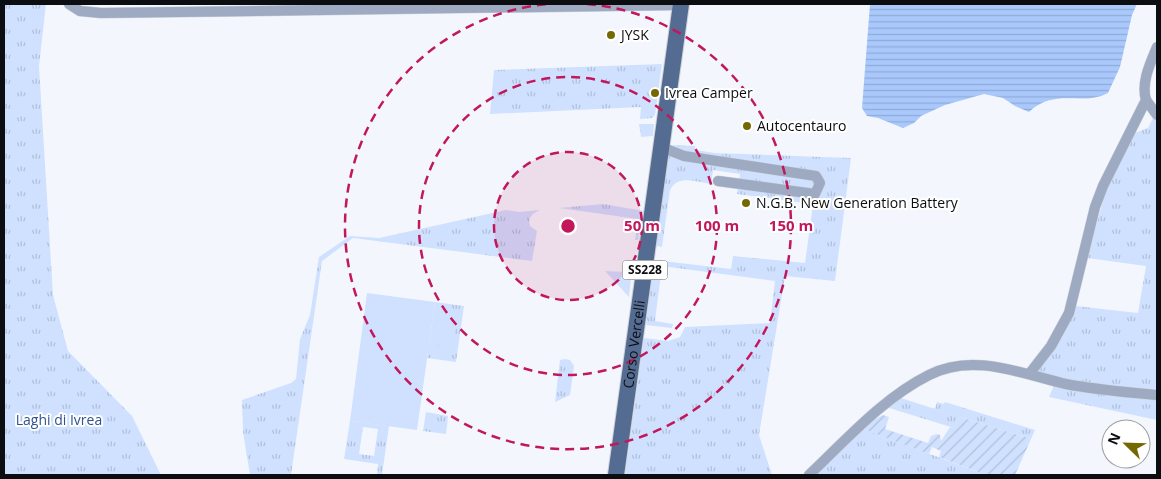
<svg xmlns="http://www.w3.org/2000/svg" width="1161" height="479" font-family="'Open Sans',sans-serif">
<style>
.grass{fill:url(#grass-tufts);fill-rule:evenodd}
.garden{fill:url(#garden-furrows)}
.pitch{fill:#cfe1ff}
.water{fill:url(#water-rules)}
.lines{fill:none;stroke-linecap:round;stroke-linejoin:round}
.street-casing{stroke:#ced2d7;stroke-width:11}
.primary-casing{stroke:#ced2d7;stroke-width:18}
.street{stroke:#9daac1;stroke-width:10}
.primary{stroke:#546b92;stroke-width:16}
.ring{fill:none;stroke:#c2185b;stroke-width:2.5;stroke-dasharray:9 6}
.poi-dot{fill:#746900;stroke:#fff;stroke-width:2}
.labels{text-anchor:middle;stroke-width:4;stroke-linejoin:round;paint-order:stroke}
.shield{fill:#fff;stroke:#545658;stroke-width:1}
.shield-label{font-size:12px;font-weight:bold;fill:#0b0d11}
.poi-label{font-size:14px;fill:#0b0d11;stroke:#fff;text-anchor:start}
.street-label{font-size:14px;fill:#0b0d11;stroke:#fff}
.park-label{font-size:14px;fill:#2f5391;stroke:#fff}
.centre{fill:#c2185b;stroke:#fff;stroke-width:2.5}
.ring-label{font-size:15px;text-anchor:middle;font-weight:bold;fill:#c2185b;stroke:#fff;stroke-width:4;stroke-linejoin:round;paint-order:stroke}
</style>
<defs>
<pattern id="grass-tufts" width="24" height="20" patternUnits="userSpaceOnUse" patternTransform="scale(1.25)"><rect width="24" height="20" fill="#cfe1ff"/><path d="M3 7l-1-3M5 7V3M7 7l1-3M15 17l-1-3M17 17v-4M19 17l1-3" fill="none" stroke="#b0c0da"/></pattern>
<pattern id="garden-furrows" width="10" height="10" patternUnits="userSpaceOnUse" patternTransform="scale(1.25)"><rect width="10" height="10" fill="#cfe1ff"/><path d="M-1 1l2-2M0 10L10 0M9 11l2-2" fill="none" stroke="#b0c0da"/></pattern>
<pattern id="water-rules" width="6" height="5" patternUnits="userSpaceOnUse" patternTransform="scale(1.25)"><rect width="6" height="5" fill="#a9c8fc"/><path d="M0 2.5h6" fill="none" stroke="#90abd7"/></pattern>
</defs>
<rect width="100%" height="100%" fill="#f3f7fd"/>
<g class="grass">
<path d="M 4,4 L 46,4 L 39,66 L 53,295 L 68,351 L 132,416 L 161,475 L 4,475 Z"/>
<path d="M 662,64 L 655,115 L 652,118 L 640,119 L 641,107 L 490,114 L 494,70 Z"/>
<path d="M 1153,118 L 1157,120 L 1157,392 L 1098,387 L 1040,373 L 1038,370 L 1062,338 L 1076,306 L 1138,313 L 1146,266 L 1087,258 L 1106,190 L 1132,134 L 1148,128 Z"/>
<path d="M 639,124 L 654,124 L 653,136 L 641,137 Z"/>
<path d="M 670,145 L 695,146 L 695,150 L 715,153 L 851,158 L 835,281 L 785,276 L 759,435 L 772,475 L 625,475 L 644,338 L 668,341 L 680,337 L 685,327 L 770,323 L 775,281 L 662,266 L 655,321 L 673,324 L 672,328 L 646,325 L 654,260 L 731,269 L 733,256 L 805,263 L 813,204 L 737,194 L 740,174 L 713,170 L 711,184 C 697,182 678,174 670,190 L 662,247 L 656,246 Z"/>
<path d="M 603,204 L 644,211 L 638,240 L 635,240 L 638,219 L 559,208 Z"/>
<path d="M 506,210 L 519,212 L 540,210 C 534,213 527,216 530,226 L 537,231 L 532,261 L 353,238 L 322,261 L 291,475 L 250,475 L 243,432 L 242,400 L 291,383 L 296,379 L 300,339 L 310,315 L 319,257 L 350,236 L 379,238 Z"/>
<path d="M 605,271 L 626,272 L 631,278 L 629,297 Z"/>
<path d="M 435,302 L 464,306 L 456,362 L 427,358 Z"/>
<path d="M 565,359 L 570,360 L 574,366 L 570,395 L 555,402 L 560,360 Z"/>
<path d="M 1055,383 L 1157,399 L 1157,420 L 1049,397 Z"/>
<path d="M 898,397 L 935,409 L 937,402 L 944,404 L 945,402 L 1035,430 L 1031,439 L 960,417 L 954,428 L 886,407 Z"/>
<path d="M 426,412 L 448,416 L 446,434 L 423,431 Z"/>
<path d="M 350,421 L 389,426 L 382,475 L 377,475 L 378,464 L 344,459 ZM 363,427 L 378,429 L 374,456 L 359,454 Z"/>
<path d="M 863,429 L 986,475 L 814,475 Z"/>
</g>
<path class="garden" d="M 883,415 L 889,417 L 885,429 L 928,443 L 931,436 L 937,434 L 940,435 L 941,441 L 950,427 L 954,428 L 960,417 L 1031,439 L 1015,475 L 986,475 L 939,457 L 941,451 L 932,447 L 929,454 L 863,429 L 875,419 Z"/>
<g class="pitch">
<path d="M 367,293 L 435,302 L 417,430 L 350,421 Z"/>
<path d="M 438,307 L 458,310 L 453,348 L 433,345 Z"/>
</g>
<path class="water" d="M 870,4 L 1137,4 L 1132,15 L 1120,67 L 1108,93 C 1082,107 1056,87 1029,112 L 1015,106 L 1003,98 L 984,94 L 945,105 L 921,116 L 914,123 L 903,128 L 878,118 L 867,116 L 862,108 Z"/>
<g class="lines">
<defs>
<g id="street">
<path d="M 69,4 L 80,11 L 101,13 L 320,10"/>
<path d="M 321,4 L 320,10 L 681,5"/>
<path d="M 1146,100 L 1157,115"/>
<path d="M 661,147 L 684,156 L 816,176 L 820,183 L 815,194 L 718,181"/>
<path d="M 1030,373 L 1051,346 L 1069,313 L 1095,207 L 1103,186 L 1146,100 C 1141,82 1150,64 1157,47"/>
<path d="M 809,475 C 846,440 883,398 929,375 C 973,352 1022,374 1066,384 C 1096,390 1127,392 1157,395"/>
</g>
<g id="primary">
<path id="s1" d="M 616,475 L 681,4"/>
</g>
</defs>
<use href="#street" class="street-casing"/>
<use href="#primary" class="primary-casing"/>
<use href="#street" class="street"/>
<use href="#primary" class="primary"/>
</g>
<circle cx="568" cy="226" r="74" fill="#c2185b" fill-opacity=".12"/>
<g class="ring">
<circle cx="568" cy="226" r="74"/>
<circle cx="568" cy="226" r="149"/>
<path d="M587 4A223 223 0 1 1 549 4"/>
</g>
<g class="poi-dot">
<circle cx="611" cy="35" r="5"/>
<circle cx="655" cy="93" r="5"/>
<circle cx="747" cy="126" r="5"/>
<circle cx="746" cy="203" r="5"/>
</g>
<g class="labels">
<rect class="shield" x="622.5" y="260.5" width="45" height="19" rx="4"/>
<g class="shield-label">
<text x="645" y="274">SS228</text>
</g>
<g class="poi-label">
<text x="621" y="40">JYSK</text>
<text x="665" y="98">Ivrea Camper</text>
<text x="757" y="131">Autocentauro</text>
<text x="756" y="208">N.G.B. New Generation Battery</text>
</g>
<g class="street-label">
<text dy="5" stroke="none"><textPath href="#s1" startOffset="132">Corso Vercelli</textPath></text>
</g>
<g class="park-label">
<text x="59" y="425">Laghi di Ivrea</text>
</g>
</g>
<circle cx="568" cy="226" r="8" class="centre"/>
<g class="ring-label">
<text x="642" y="231">50 m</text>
<text x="717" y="231">100 m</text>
<text x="791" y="231">150 m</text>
</g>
<rect width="1161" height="479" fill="none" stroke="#0b0d11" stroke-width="10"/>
<g transform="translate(1126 444) rotate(293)"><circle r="24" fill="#ffffff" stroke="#9d9ea0"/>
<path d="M0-4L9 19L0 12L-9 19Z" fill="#746900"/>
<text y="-8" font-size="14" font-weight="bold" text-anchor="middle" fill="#0b0d11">N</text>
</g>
</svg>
